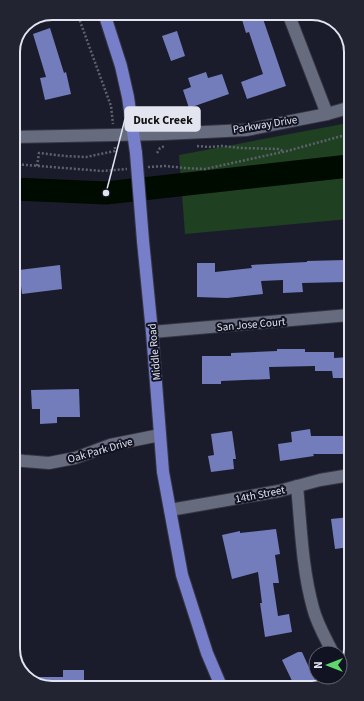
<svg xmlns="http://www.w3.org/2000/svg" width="364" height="701" font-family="'Source Sans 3',sans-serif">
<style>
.green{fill:#1f4021}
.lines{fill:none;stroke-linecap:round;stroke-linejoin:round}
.river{stroke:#000b00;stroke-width:23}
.building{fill:#737dbc}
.minor-casing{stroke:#363744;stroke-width:14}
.major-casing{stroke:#363744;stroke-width:14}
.path{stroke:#5f6170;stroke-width:2.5;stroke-dasharray:2 2;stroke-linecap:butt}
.minor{stroke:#676b7e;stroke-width:12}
.major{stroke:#777fca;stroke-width:12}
.major-bridge-casing{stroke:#363744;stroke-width:14;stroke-linecap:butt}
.major-bridge{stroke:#777fca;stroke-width:12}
.labels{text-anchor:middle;stroke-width:4;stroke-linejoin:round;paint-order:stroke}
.street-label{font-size:11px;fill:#e2e4f0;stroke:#111322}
.rim{fill:none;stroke:#e2e4f0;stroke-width:2}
.leader{fill:none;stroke:#e2e4f0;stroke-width:1.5}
.callout-dot{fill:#e2e4f0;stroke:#111322;stroke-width:1.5}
.callout{fill:#e2e4f0;stroke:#e2e4f0;stroke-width:1.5}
.callout-label{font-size:12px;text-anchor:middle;font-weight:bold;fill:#111}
</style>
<rect width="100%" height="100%" fill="#1a1c2c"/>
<path class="green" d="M 348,123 L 349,219 L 185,234 L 179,155 Z"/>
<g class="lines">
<path class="river" d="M 14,189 L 106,193 L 349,166"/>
</g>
<g class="building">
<path d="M 240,13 L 261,13 L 286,86 L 247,99 L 241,82 L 263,74 L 249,32 L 246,33 Z"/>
<path d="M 50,28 L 64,73 L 66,72 L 71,94 L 45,100 L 40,78 L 46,77 L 33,34 Z"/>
<path d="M 177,31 L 185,56 L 171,61 L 162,36 Z"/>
<path d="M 206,72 L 208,78 L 222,74 L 229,94 L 189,108 L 183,90 L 191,87 L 188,78 Z"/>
<path d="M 345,260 L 345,282 L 302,283 L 303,292 L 283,293 L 283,280 L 261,281 L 263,294 L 227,298 L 197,297 L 197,263 L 215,263 L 215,272 L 252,268 L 251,265 L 307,262 L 307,261 Z"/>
<path d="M 60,265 L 62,289 L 22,294 L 19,270 Z"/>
<path d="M 277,349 L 305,349 L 305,352 L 334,352 L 334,358 L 350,357 L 350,378 L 333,378 L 332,371 L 315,371 L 315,366 L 269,367 L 270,379 L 221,381 L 221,384 L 202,384 L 202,356 L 231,356 L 231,353 L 277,351 Z"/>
<path d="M 79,389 L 80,417 L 57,417 L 57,423 L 40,424 L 40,409 L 32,409 L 31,390 Z"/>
<path d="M 310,429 L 311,436 L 347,436 L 347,454 L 313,454 L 314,456 L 280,461 L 278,444 L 292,442 L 291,432 Z"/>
<path d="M 232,431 L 236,459 L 233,459 L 234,469 L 211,472 L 208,456 L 214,455 L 211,434 Z"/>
<path d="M 350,517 L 350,547 L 335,549 L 331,519 Z"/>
<path d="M 276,529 L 280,554 L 275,555 L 279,583 L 273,583 L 278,616 L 289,614 L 292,632 L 265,637 L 260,603 L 262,603 L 258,572 L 232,579 L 222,535 L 240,531 L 240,533 Z"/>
<path d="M 298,652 L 302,652 L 317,685 L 294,685 L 282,660 Z"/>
<path d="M 63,670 L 84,670 L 84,688 L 50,688 L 29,680 L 26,677 L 63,677 Z"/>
</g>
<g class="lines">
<defs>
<g id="minor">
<path d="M 288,13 L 327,114"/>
<path d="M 13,137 L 163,134 L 246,130 L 327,114 L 348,108"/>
<path d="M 152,332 L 349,315"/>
<path d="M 15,460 L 24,461 L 49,463 L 75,458 L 110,445 L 160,435"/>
<path d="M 297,486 C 301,527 302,568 313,608 C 317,624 326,639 333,653"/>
<path d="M 170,510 L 279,491 L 320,480 L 350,475"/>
<path d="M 340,666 L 343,672"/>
</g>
<g id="major">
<path d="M 104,13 L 121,66 L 128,97 L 136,153"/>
<path d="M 143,241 L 152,332 L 163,472 L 182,575 L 207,653 L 221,686"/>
</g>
</defs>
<use href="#minor" class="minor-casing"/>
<use href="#major" class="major-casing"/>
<g class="path">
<path d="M 77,13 L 111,106 L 113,124"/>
<path d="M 197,146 L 209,147 L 222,146 L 241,148 L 279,149 L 283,151"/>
<path d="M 157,153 L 160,148 L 165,146"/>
<path d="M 14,164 L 102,171 L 127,169"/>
<path d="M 37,166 L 39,153 L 65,156 L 86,157 L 115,151 L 115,147"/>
<path d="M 148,167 L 166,166 L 184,168 L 205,169 L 287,151 L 349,134"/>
</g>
<use href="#minor" class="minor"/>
<use href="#major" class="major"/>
<defs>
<path id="major-bridge" d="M 136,153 L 143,241"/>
</defs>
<use href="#major-bridge" class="major-bridge-casing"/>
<use href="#major-bridge" class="major-bridge"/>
</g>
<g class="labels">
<g class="street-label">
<text transform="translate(265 124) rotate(-9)" y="4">Parkway Drive</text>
<text transform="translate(251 324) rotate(-5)" y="4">San Jose Court</text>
<text transform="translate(154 352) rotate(-95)" y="4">Middle Road</text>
<text transform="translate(100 450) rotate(-16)" y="4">Oak Park Drive</text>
<text transform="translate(260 494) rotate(-11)" y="4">14th Street</text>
</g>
</g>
<path d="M0 0H364V701H0ZM52 20H312A32 32 0 0 1 344 52V649A32 32 0 0 1 312 681H52A32 32 0 0 1 20 649V52A32 32 0 0 1 52 20Z" fill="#222432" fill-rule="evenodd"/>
<path class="rim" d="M52 20H312A32 32 0 0 1 344 52V649A32 32 0 0 1 312 681H52A32 32 0 0 1 20 649V52A32 32 0 0 1 52 20Z"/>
<path class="leader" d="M106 193L125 119"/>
<circle class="callout-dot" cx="106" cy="193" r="4"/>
<rect class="callout" x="125" y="107" width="75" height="24" rx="4"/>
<g class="callout-label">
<text x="163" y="124">Duck Creek</text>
</g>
<g transform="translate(328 665) rotate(270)"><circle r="19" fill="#111322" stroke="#656774"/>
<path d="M0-3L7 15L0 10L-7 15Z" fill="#5fd56b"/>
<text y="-6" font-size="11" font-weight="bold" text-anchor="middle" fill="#e2e4f0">N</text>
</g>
</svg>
